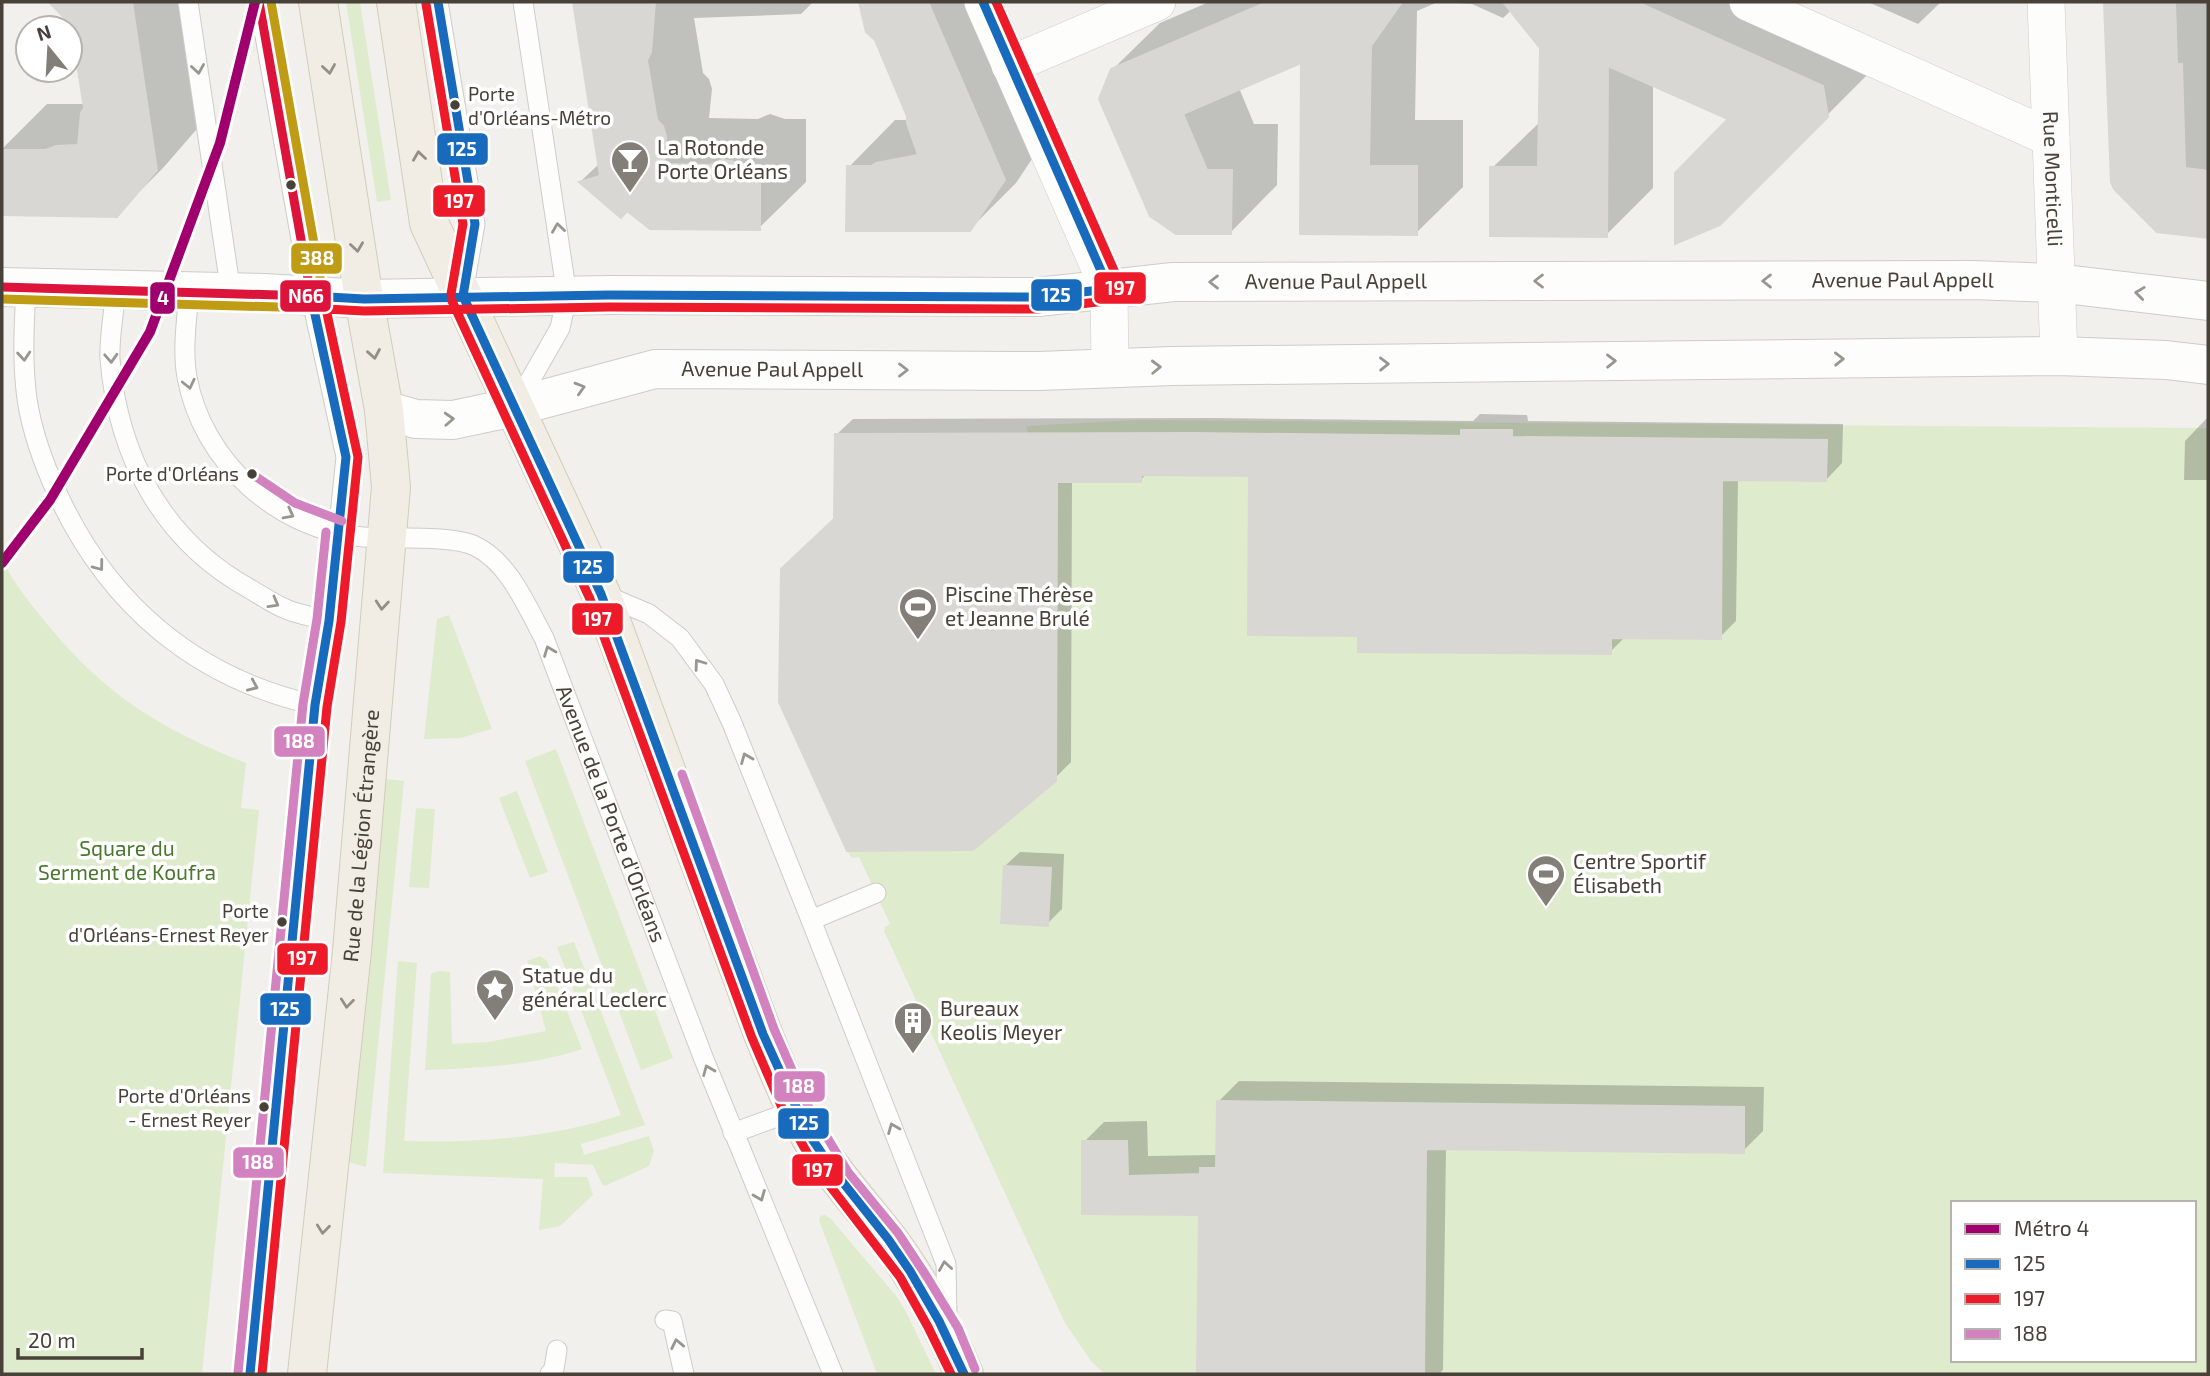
<svg xmlns="http://www.w3.org/2000/svg" width="2210" height="1376" font-family="'Exo 2',sans-serif">
<style>
.green{fill:#dfebcd;fill-rule:evenodd}
.shadow{fill:#0003}
.building{fill:#d9d7d3;stroke:#d9d7d2;stroke-width:2}
.lines{fill:none;stroke-linecap:round;stroke-linejoin:round}
.service-casing{stroke:#ceccc8;stroke-width:21}
.minor-casing{stroke:#ceccc8;stroke-width:38}
.tertiary-casing{stroke:#ceccc8;stroke-width:40}
.primary-casing{stroke:#d3ccba;stroke-width:40}
.service{stroke:#fdfdfc;stroke-width:19}
.minor{stroke:#fdfdfc;stroke-width:37}
.tertiary{stroke:#fdfdfc;stroke-width:38}
.primary{stroke:#f1ede4;stroke-width:38}
.bus-1-casing{stroke:#fff;stroke-width:14}
.bus-2-casing{stroke:#fff;stroke-width:14}
.bus-3-casing{stroke:#fff;stroke-width:14}
.bus-4-casing{stroke:#fff;stroke-width:14}
.bus-5-casing{stroke:#fff;stroke-width:14}
.bus-1{stroke:#186abd;stroke-width:9}
.bus-2{stroke:#ed1b29;stroke-width:9}
.bus-3{stroke:#d282be;stroke-width:9}
.bus-4{stroke:#dc143c;stroke-width:9}
.bus-5{stroke:#bf9c14;stroke-width:9}
.metro-1-casing{stroke:#fff;stroke-width:16}
.metro-1{stroke:#a0006e;stroke-width:10}
.oneway{stroke:#999690}
.oneway2{stroke:#948e85}
.bus-dot{fill:#484138;stroke:#fff;stroke-width:2.5}
.labels{text-anchor:middle;stroke-width:7;stroke-linejoin:round;paint-order:stroke}
.bus-label{font-size:19px;fill:#484138;stroke:#fff;text-anchor:end}
.poi-label{font-size:21px;fill:#484138;stroke:#fff;text-anchor:start}
.street-label{font-size:21px;fill:#484138;stroke:#fff}
.park-label{font-size:21px;fill:#49782c;stroke:#fff}
.line-badge{stroke:#fff;stroke-width:2.5}
.badge-label{font-size:19px;text-anchor:middle;font-weight:bold;fill:#fff}
</style>
<rect width="100%" height="100%" fill="#f1f0ec"/>
<g class="green">
<path d="M 346,2 L 360,2 L 391,200 L 377,202 Z"/>
<path d="M 1136,420 L 2208,428 L 2208,1374 L 1105,1374 L 1091,1361 L 1065,1323 L 884,931 L 885,927 L 890,924 L 859,857 L 852,858 L 847,851 L 973,850 L 1056,781 L 1028,434 L 1026,426 ZM 1953,1203 L 2194,1203 L 2194,1360 L 1953,1360 Z"/>
<path d="M 2,559 C 13,583 31,604 47,624 C 106,696 161,729 246,763 L 241,808 L 259,810 L 202,1374 L 2,1374 Z"/>
<path d="M 449,615 L 492,729 L 460,738 L 424,739 L 437,619 Z"/>
<path d="M 556,749 L 673,1058 L 641,1070 L 525,761 Z"/>
<path d="M 385,779 L 404,781 L 366,1167 L 348,1162 Z"/>
<path d="M 517,791 L 548,872 L 530,878 L 499,798 Z"/>
<path d="M 416,808 L 435,809 L 429,888 L 409,887 Z"/>
<path d="M 574,942 L 645,1125 L 581,1144 L 584,1155 L 649,1136 L 654,1151 L 649,1166 L 605,1186 L 602,1184 L 593,1165 L 555,1163 L 554,1177 L 587,1177 L 593,1195 L 560,1226 L 539,1230 L 543,1179 L 383,1173 L 398,961 L 417,963 L 404,1141 C 477,1143 552,1138 621,1115 L 557,947 Z"/>
<path d="M 540,956 L 547,961 L 582,1049 C 531,1066 479,1068 425,1070 L 431,974 L 438,971 L 450,972 L 452,1044 L 488,1042 L 546,1031 L 527,961 Z"/>
<path d="M 825,1215 L 830,1218 L 897,1297 L 907,1314 L 936,1374 L 877,1374 L 819,1220 L 820,1216 Z"/>
</g>
<g class="shadow">
<path d="M 62,2 L 185,2 L 203,122 L 163,168 L 116,215 L 2,213 L 2,149 L 47,104 L 85,104 L 72,24 Z"/>
<path d="M 574,2 L 813,2 L 801,14 L 694,18 L 703,73 L 709,79 L 712,89 L 709,118 L 758,119 L 770,114 L 785,119 L 806,119 L 806,182 L 759,228 L 627,209 L 581,181 L 600,163 Z"/>
<path d="M 861,2 L 994,2 L 1050,132 L 1016,183 L 969,230 L 849,167 L 895,120 L 909,120 L 876,39 L 868,31 Z"/>
<path d="M 1209,2 L 1520,2 L 1503,18 L 1472,4 L 1438,2 L 1417,11 L 1415,120 L 1463,120 L 1463,187 L 1416,233 L 1302,232 L 1303,60 L 1239,88 L 1254,124 L 1278,124 L 1277,185 L 1231,232 L 1112,70 L 1160,23 Z"/>
<path d="M 1579,2 L 1786,2 L 1874,68 L 1719,224 L 1731,118 L 1653,84 L 1653,188 L 1606,235 L 1492,168 L 1541,121 L 1541,80 Z"/>
<path d="M 1868,2 L 1941,2 L 1918,24 Z"/>
<path d="M 2106,2 L 2208,2 L 2208,237 L 2158,231 L 2112,170 Z"/>
<path d="M 1480,414 L 1527,415 L 1528,421 L 1843,424 L 1842,463 L 1826,480 L 1738,479 L 1736,621 L 1720,637 L 1625,637 L 1610,652 L 1360,634 L 1251,475 L 1147,473 L 1140,481 L 1072,480 L 1071,762 L 1054,779 L 835,519 L 836,435 L 853,419 L 1212,418 L 1473,421 Z"/>
<path d="M 2208,417 L 2208,480 L 2184,480 L 2185,441 Z"/>
<path d="M 1020,852 L 1064,854 L 1062,909 L 1047,924 L 1005,866 Z"/>
<path d="M 1239,1081 L 1764,1087 L 1763,1131 L 1743,1151 L 1446,1148 L 1443,1370 L 1439,1374 L 1199,1374 L 1201,1213 L 1084,1212 L 1084,1142 L 1104,1122 L 1147,1121 L 1148,1156 L 1215,1155 L 1218,1151 L 1219,1101 Z"/>
</g>
<g class="building">
<path d="M 49,2 L 132,2 L 157,170 L 117,217 L 2,215 L 2,150 L 46,150 L 56,146 L 78,145 L 81,113 L 84,108 L 71,25 Z"/>
<path d="M 573,2 L 655,2 L 651,52 L 647,60 L 657,120 L 663,126 L 666,136 L 664,164 L 710,165 L 722,160 L 731,161 L 738,164 L 760,165 L 760,230 L 650,229 L 627,211 L 621,218 L 579,182 L 600,176 Z"/>
<path d="M 859,2 L 928,2 L 1005,180 L 970,231 L 846,231 L 847,166 L 871,166 L 876,163 L 918,155 L 907,123 L 907,116 L 875,40 L 866,32 Z"/>
<path d="M 1267,2 L 1402,2 L 1371,46 L 1369,166 L 1417,166 L 1417,235 L 1300,234 L 1301,63 L 1183,114 L 1207,170 L 1232,170 L 1231,234 L 1176,234 L 1150,216 L 1099,99 L 1111,69 Z"/>
<path d="M 1503,2 L 1637,2 L 1823,86 L 1828,117 L 1720,225 L 1675,244 L 1675,173 L 1728,119 L 1608,66 L 1607,237 L 1490,236 L 1490,167 L 1538,167 L 1540,48 Z"/>
<path d="M 2104,2 L 2175,2 L 2177,64 L 2182,64 L 2185,168 L 2208,171 L 2208,238 L 2157,232 L 2114,189 L 2111,182 Z"/>
<path d="M 1461,430 L 1512,430 L 1512,437 L 1827,440 L 1826,481 L 1722,480 L 1721,639 L 1611,638 L 1611,654 L 1358,652 L 1358,636 L 1248,635 L 1249,476 L 1141,475 L 1141,482 L 1057,482 L 1056,781 L 973,850 L 847,851 L 779,702 L 781,569 L 834,519 L 835,434 L 1194,433 L 1461,436 Z"/>
<path d="M 1004,866 L 1051,868 L 1048,926 L 1001,923 Z"/>
<path d="M 1217,1101 L 1744,1107 L 1744,1153 L 1426,1149 L 1424,1374 L 1197,1374 L 1199,1215 L 1082,1214 L 1082,1141 L 1127,1141 L 1128,1176 L 1200,1174 L 1200,1168 L 1216,1168 Z"/>
</g>
<g class="lines">
<defs>
<g id="service">
<path d="M 188,2 L 231,293"/>
<path d="M 438,2 L 475,224 L 464,287"/>
<path d="M 26,288 C 24,325 22,362 27,399 C 32,432 44,465 58,495 C 109,605 195,678 315,705"/>
<path d="M 116,290 C 114,312 109,337 110,359 C 118,457 163,541 250,589 C 262,596 275,605 288,610 C 301,615 315,617 329,621"/>
<path id="s1" d="M 189,292 C 187,319 182,349 187,377 C 202,461 278,530 363,537 C 390,539 453,535 475,546 C 509,562 527,607 544,638 L 703,1057 L 833,1374"/>
<path d="M 516,405 L 560,328 L 567,296 L 523,2"/>
<path d="M 602,594 L 649,614 L 680,638 L 714,684 L 732,723 L 811,920 L 946,1264 L 947,1319"/>
<path d="M 811,920 L 876,893"/>
<path d="M 733,1133 L 796,1110"/>
<path d="M 665,1320 L 672,1321 L 684,1374"/>
<path d="M 250,1374 L 315,705 L 329,621 L 346,457 L 311,296 L 259,2"/>
<path d="M 550,1374 L 554,1369 L 557,1350"/>
</g>
<g id="minor">
<path d="M 983,2 L 1109,289 L 1110,368"/>
<path d="M 1748,2 L 2051,138"/>
<path id="s2" d="M 2046,2 L 2059,356"/>
<path d="M 1010,65 L 1157,2"/>
</g>
<g id="tertiary">
<path id="s3" d="M 2,287 L 264,293 L 364,299 L 609,295 L 1038,297 L 1173,282 L 1972,280 L 2056,283 L 2208,301"/>
<path id="s4" d="M 384,410 L 416,419 L 453,420 L 514,407 L 655,369 L 1039,371 L 1172,366 L 2059,356 L 2166,360 L 2208,365"/>
</g>
<g id="primary">
<path d="M 396,2 L 429,223 L 601,594 L 763,1034 C 779,1072 794,1111 816,1146 C 837,1179 864,1208 888,1239 C 919,1280 944,1327 964,1374"/>
<path id="s5" d="M 307,1374 L 352,951 L 391,487 L 384,410 L 364,299 L 318,2"/>
</g>
</defs>
<use href="#service" class="service-casing"/>
<use href="#minor" class="minor-casing"/>
<use href="#tertiary" class="tertiary-casing"/>
<use href="#primary" class="primary-casing"/>
<use href="#service" class="service"/>
<use href="#minor" class="minor"/>
<use href="#tertiary" class="tertiary"/>
<use href="#primary" class="primary"/>
<defs>
<g id="bus-1">
<path d="M 438,2 L 475,224 L 463,296"/>
<path d="M 463,296 L 601,594 L 763,1034 L 808,1133 L 833,1170 L 888,1239 L 910,1271 L 939,1321 L 964,1374"/>
<path d="M 250,1374 L 315,705 L 329,621 L 346,457 L 311,296 L 364,299 L 609,295 L 1038,297 L 1109,289 L 983,2"/>
</g>
<g id="bus-2">
<path d="M 426,4 L 463,224 L 451,294"/>
<path d="M 452,301 L 590,599 L 752,1038 L 783,1110 L 814,1165 L 900,1277 L 928,1327 L 951,1374"/>
<path d="M 262,1374 L 327,707 L 341,622 L 358,457 L 326,309 L 364,311 L 609,307 L 1038,309 L 1114,300 L 1120,293 L 1120,284 L 996,2"/>
</g>
<g id="bus-3">
<path d="M 252,474 L 295,503 L 342,521"/>
<path d="M 682,774 L 774,1029 L 807,1104 L 848,1172 L 898,1233 L 927,1277 L 958,1328 L 975,1369"/>
<path d="M 238,1373 L 303,704 L 317,619 L 326,532"/>
</g>
<path id="bus-4" d="M 2,287 L 311,296 L 259,2"/>
<path id="bus-5" d="M 2,299 L 311,308 L 320,304 L 323,294 L 271,2"/>
</defs>
<use href="#bus-1" class="bus-1-casing"/>
<use href="#bus-2" class="bus-2-casing"/>
<use href="#bus-3" class="bus-3-casing"/>
<use href="#bus-4" class="bus-4-casing"/>
<use href="#bus-5" class="bus-5-casing"/>
<use href="#bus-1" class="bus-1"/>
<use href="#bus-2" class="bus-2"/>
<use href="#bus-3" class="bus-3"/>
<use href="#bus-4" class="bus-4"/>
<use href="#bus-5" class="bus-5"/>
<defs>
<path id="metro-1" d="M 2,563 L 50,500 L 150,332 L 220,143 L 255,2"/>
</defs>
<use href="#metro-1" class="metro-1-casing"/>
<use href="#metro-1" class="metro-1"/>
</g>
<defs><path id="oneway-chevron" d="M-2-3.5L2.5 0L-2 3.5" fill="none" stroke-width="1.6" stroke-linecap="round" stroke-linejoin="round" transform="scale(1.75)"/></defs>
<g class="oneway">
<use href="#oneway-chevron" transform="translate(198 69) rotate(81)"/>
<use href="#oneway-chevron" transform="translate(558 228) rotate(-98)"/>
<use href="#oneway-chevron" transform="translate(1539 281) rotate(180)"/>
<use href="#oneway-chevron" transform="translate(1767 281) rotate(180)"/>
<use href="#oneway-chevron" transform="translate(1214 282) rotate(180)"/>
<use href="#oneway-chevron" transform="translate(2140 293) rotate(-173)"/>
<use href="#oneway-chevron" transform="translate(24 356) rotate(85)"/>
<use href="#oneway-chevron" transform="translate(111 358) rotate(87)"/>
<use href="#oneway-chevron" transform="translate(1839 359) rotate(-1)"/>
<use href="#oneway-chevron" transform="translate(1611 361) rotate(-1)"/>
<use href="#oneway-chevron" transform="translate(1384 364) rotate(-1)"/>
<use href="#oneway-chevron" transform="translate(1156 367) rotate(-2)"/>
<use href="#oneway-chevron" transform="translate(903 370)"/>
<use href="#oneway-chevron" transform="translate(189 384) rotate(77)"/>
<use href="#oneway-chevron" transform="translate(580 388) rotate(-16)"/>
<use href="#oneway-chevron" transform="translate(449 419) rotate(-3)"/>
<use href="#oneway-chevron" transform="translate(289 514) rotate(28)"/>
<use href="#oneway-chevron" transform="translate(99 566) rotate(53)"/>
<use href="#oneway-chevron" transform="translate(274 603) rotate(29)"/>
<use href="#oneway-chevron" transform="translate(549 651) rotate(-111)"/>
<use href="#oneway-chevron" transform="translate(699 664) rotate(-126)"/>
<use href="#oneway-chevron" transform="translate(253 686) rotate(24)"/>
<use href="#oneway-chevron" transform="translate(746 758) rotate(-112)"/>
<use href="#oneway-chevron" transform="translate(708 1070) rotate(-112)"/>
<use href="#oneway-chevron" transform="translate(893 1128) rotate(-112)"/>
<use href="#oneway-chevron" transform="translate(760 1196) rotate(68)"/>
<use href="#oneway-chevron" transform="translate(945 1266) rotate(-99)"/>
<use href="#oneway-chevron" transform="translate(677 1344) rotate(-102)"/>
</g>
<g class="oneway2">
<use href="#oneway-chevron" transform="translate(329 69) rotate(81)"/>
<use href="#oneway-chevron" transform="translate(419 156) rotate(-98)"/>
<use href="#oneway-chevron" transform="translate(357 247) rotate(82)"/>
<use href="#oneway-chevron" transform="translate(374 354) rotate(80)"/>
<use href="#oneway-chevron" transform="translate(382 605) rotate(95)"/>
<use href="#oneway-chevron" transform="translate(347 1003) rotate(96)"/>
<use href="#oneway-chevron" transform="translate(323 1229) rotate(96)"/>
</g>
<defs>
<symbol id="bar-pin" viewBox="-11 -11 22 30"><path d="M0 17L-7.5 6A9.5 9.5 0 1 1 7.5 6Z" fill="#837e77" stroke="#fff"/><path d="M-6-5H6L.8 .8V4.5H3.5V6h-7V4.5H-.8V.8Z" fill="#fff"/></symbol>
<symbol id="stadium-pin" viewBox="-11 -11 22 30"><path d="M0 17L-7.5 6A9.5 9.5 0 1 1 7.5 6Z" fill="#837e77" stroke="#fff"/><path d="M0-5a6.5 5 0 1 0 0 10a6.5 5 0 1 0 0-10ZM-3.5-1.8h7v3.6h-7Z" fill="#fff"/></symbol>
<symbol id="sight-pin" viewBox="-11 -11 22 30"><path d="M0 17L-7.5 6A9.5 9.5 0 1 1 7.5 6Z" fill="#837e77" stroke="#fff"/><path d="M0-6L1.8-2.2L6-1.7L2.9 1.2L3.7 5.4L0 3.3L-3.7 5.4L-2.9 1.2L-6-1.7L-1.8-2.2Z" fill="#fff"/></symbol>
<symbol id="building-pin" viewBox="-11 -11 22 30"><path d="M0 17L-7.5 6A9.5 9.5 0 1 1 7.5 6Z" fill="#837e77" stroke="#fff"/><path d="M-4-6H4V6H1V3H-1V6H-4ZM-2.5-4.3h1.7v1.8h-1.7ZM.8-4.3h1.7v1.8H.8ZM-2.5-1h1.7V.8h-1.7ZM.8-1h1.7V.8H.8Z" fill="#fff"/></symbol>
</defs>
<g fill-rule="evenodd">
<use href="#bar-pin" x="608" y="138" width="44" height="60"/>
<use href="#stadium-pin" x="896" y="585" width="44" height="60"/>
<use href="#stadium-pin" x="1524" y="852" width="44" height="60"/>
<use href="#sight-pin" x="473" y="966" width="44" height="60"/>
<use href="#building-pin" x="891" y="999" width="44" height="60"/>
</g>
<g class="bus-dot">
<circle cx="455" cy="105" r="6"/>
<circle cx="291" cy="185" r="6"/>
<circle cx="252" cy="474" r="6"/>
<circle cx="282" cy="922" r="6"/>
<circle cx="264" cy="1107" r="6"/>
</g>
<g class="labels">
<g class="bus-label">
<text x="468" y="101" text-anchor="start">Porte<tspan x="468" dy="24">d'Orléans-Métro</tspan></text>
<text x="239" y="481">Porte d'Orléans</text>
<text x="269" y="918">Porte<tspan x="269" dy="24">d'Orléans-Ernest Reyer</tspan></text>
<text x="251" y="1103">Porte d'Orléans<tspan x="251" dy="24">- Ernest Reyer</tspan></text>
</g>
<g class="poi-label">
<text x="657" y="155">La Rotonde<tspan x="657" dy="24">Porte Orléans</tspan></text>
<text x="945" y="602">Piscine Thérèse<tspan x="945" dy="24">et Jeanne Brulé</tspan></text>
<text x="1573" y="869">Centre Sportif<tspan x="1573" dy="24">Élisabeth</tspan></text>
<text x="522" y="983">Statue du<tspan x="522" dy="24">général Leclerc</tspan></text>
<text x="940" y="1016">Bureaux<tspan x="940" dy="24">Keolis Meyer</tspan></text>
</g>
<g class="street-label">
<text dy="7" stroke="none"><textPath href="#s2" startOffset="177">Rue Monticelli</textPath></text>
<text dy="7" stroke="none"><textPath href="#s3" startOffset="1902">Avenue Paul Appell</textPath></text>
<text dy="7" stroke="none"><textPath href="#s3" startOffset="1335">Avenue Paul Appell</textPath></text>
<text dy="7" stroke="none"><textPath href="#s4" startOffset="396">Avenue Paul Appell</textPath></text>
<text dy="7" stroke="none"><textPath href="#s1" startOffset="758">Avenue de la Porte d'Orléans</textPath></text>
<text dy="7" stroke="none"><textPath href="#s5" startOffset="541">Rue de la Légion Étrangère</textPath></text>
</g>
<g class="park-label">
<text x="127" y="856">Square du<tspan x="127" dy="24">Serment de Koufra</tspan></text>
</g>
</g>
<g class="line-badge">
<rect x="436" y="132" width="53" height="34" rx="7" fill="#186abd"/>
<rect x="432" y="184" width="54" height="34" rx="7" fill="#ed1b29"/>
<rect x="290" y="242" width="53" height="33" rx="7" fill="#bf9c14"/>
<rect x="1093" y="271" width="54" height="34" rx="7" fill="#ed1b29"/>
<rect x="1030" y="278" width="53" height="34" rx="7" fill="#186abd"/>
<rect x="279" y="279" width="53" height="34" rx="7" fill="#dc143c"/>
<rect x="149" y="281" width="27" height="34" rx="7" fill="#a0006e"/>
<rect x="562" y="550" width="53" height="34" rx="7" fill="#186abd"/>
<rect x="571" y="602" width="53" height="34" rx="7" fill="#ed1b29"/>
<rect x="273" y="725" width="53" height="33" rx="7" fill="#d282be"/>
<rect x="276" y="942" width="53" height="34" rx="7" fill="#ed1b29"/>
<rect x="259" y="992" width="53" height="34" rx="7" fill="#186abd"/>
<rect x="773" y="1070" width="53" height="33" rx="7" fill="#d282be"/>
<rect x="777" y="1107" width="53" height="33" rx="7" fill="#186abd"/>
<rect x="232" y="1146" width="53" height="33" rx="7" fill="#d282be"/>
<rect x="791" y="1153" width="53" height="34" rx="7" fill="#ed1b29"/>
</g>
<g class="badge-label">
<text x="462" y="156">125</text>
<text x="459" y="208">197</text>
<text x="317" y="265">388</text>
<text x="1120" y="295">197</text>
<text x="1056" y="302">125</text>
<text x="306" y="303">N66</text>
<text x="163" y="305">4</text>
<text x="588" y="574">125</text>
<text x="597" y="626">197</text>
<text x="299" y="748">188</text>
<text x="302" y="965">197</text>
<text x="285" y="1016">125</text>
<text x="799" y="1093">188</text>
<text x="804" y="1130">125</text>
<text x="258" y="1169">188</text>
<text x="818" y="1177">197</text>
</g>
<rect width="2210" height="1376" fill="none" stroke="#484138" stroke-width="7"/>
<rect x="1951" y="1201" width="245" height="161" fill="#ffffff" stroke="#b6b3af" stroke-width="2"/>
<rect x="1965" y="1224" width="35" height="10" fill="#a0006e" stroke="#b6b3af" stroke-width="2"/>
<text x="2014" y="1236" font-size="21" fill="#484138">Métro 4</text>
<rect x="1965" y="1259" width="35" height="10" fill="#186abd" stroke="#b6b3af" stroke-width="2"/>
<text x="2014" y="1271" font-size="21" fill="#484138">125</text>
<rect x="1965" y="1294" width="35" height="10" fill="#ed1b29" stroke="#b6b3af" stroke-width="2"/>
<text x="2014" y="1306" font-size="21" fill="#484138">197</text>
<rect x="1965" y="1329" width="35" height="10" fill="#d282be" stroke="#b6b3af" stroke-width="2"/>
<text x="2014" y="1341" font-size="21" fill="#484138">188</text>
<g transform="translate(49 49) rotate(342)"><circle r="33" fill="#ffffff" stroke="#b6b3af" stroke-width="2"/>
<path d="M0-5L12 26L0 18L-12 26Z" fill="#837e77"/>
<text y="-10" font-size="19" font-weight="bold" text-anchor="middle" fill="#484138">N</text>
</g>
<path d="M18 1348v10h124v-10" fill="none" stroke="#484138" stroke-width="3.5"/>
<text x="28" y="1348" font-size="21" fill="#484138" stroke="#ffffff" stroke-width="5" paint-order="stroke">20 m</text>
</svg>
